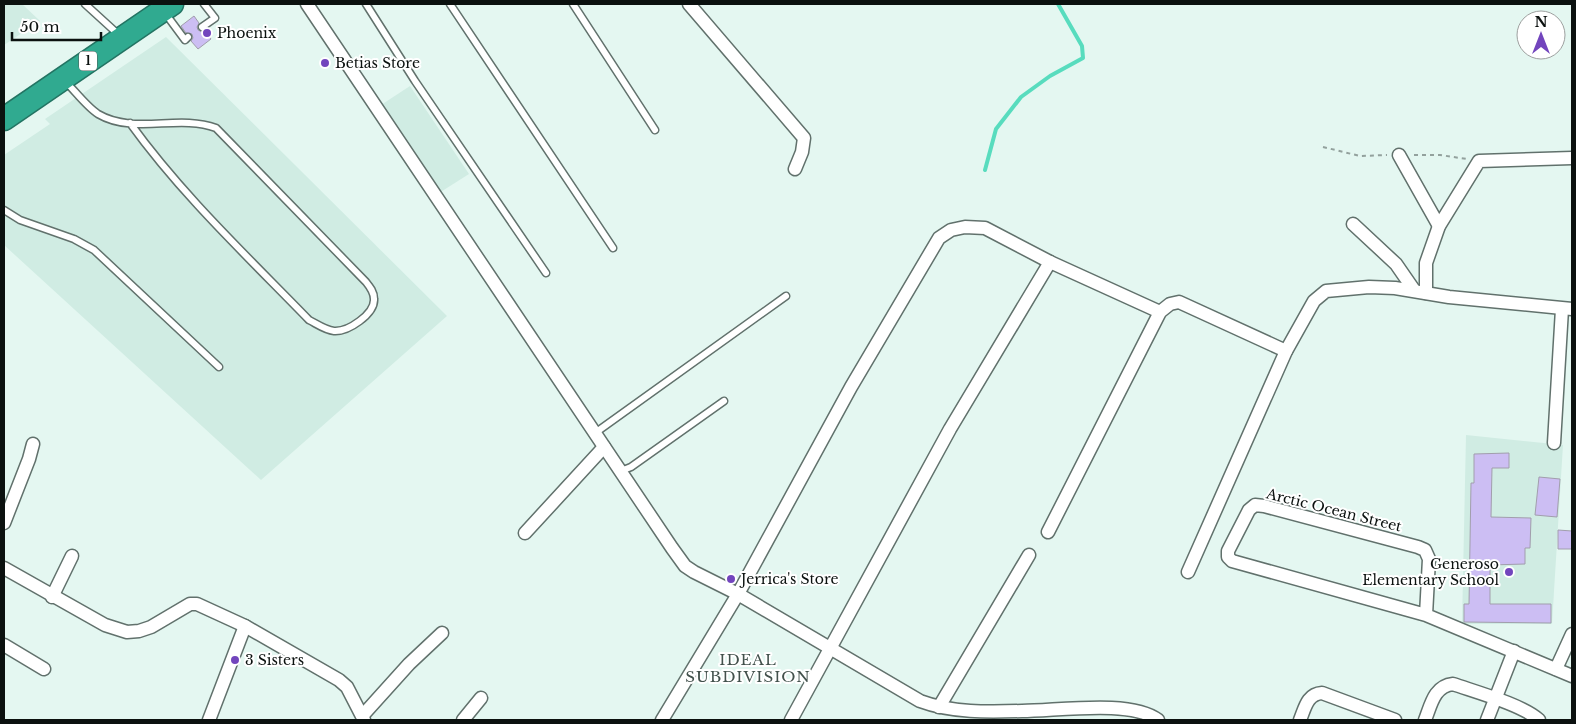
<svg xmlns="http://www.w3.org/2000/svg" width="1576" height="724" font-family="'Libre Baskerville',serif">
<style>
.built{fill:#d0ece3}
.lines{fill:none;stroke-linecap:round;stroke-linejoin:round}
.stream{stroke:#58dcbe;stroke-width:4}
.building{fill:#ccbef3;stroke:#a19eac}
.lane-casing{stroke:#61716c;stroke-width:9}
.street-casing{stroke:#61716c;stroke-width:15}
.highway-casing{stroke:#237463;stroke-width:25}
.path{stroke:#93a19d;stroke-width:2;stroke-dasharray:4 4;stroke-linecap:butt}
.lane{stroke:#fff;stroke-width:6}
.street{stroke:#fff;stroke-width:12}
.highway{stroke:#30aa90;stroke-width:22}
.poi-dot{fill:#7245bd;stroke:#fff;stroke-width:2}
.labels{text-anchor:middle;stroke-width:4;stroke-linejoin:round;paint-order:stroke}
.shield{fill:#fff;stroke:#545857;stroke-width:1}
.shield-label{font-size:12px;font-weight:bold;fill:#0b110f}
.poi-label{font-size:14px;fill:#0b110f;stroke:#fff;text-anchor:start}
.street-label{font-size:14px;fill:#0b110f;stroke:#fff}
.neighbourhood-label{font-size:15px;letter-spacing:1px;fill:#42514c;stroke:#fff}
</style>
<rect width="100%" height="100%" fill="#e4f7f1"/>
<g class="built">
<path d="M 4,4 L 22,4 L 40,21 L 4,45 Z"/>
<path d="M 166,37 L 447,316 L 261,480 L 4,245 L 4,155 L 50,124 L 45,119 Z"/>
<path d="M 410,86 L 469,174 L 439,193 L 381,105 Z"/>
<path d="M 1466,435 L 1563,445 L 1552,624 L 1462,624 Z"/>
</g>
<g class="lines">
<path class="stream" d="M 985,170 L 996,129 L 1021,97 L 1050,76 L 1083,58 L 1082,46 L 1058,4"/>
</g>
<g class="building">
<path d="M 194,16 L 199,23 L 197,27 L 198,30 L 202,32 L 205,31 L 211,39 L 198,49 L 191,41 L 193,38 L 192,34 L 186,33 L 181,26 Z"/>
<path d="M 1509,453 L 1509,468 L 1492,468 L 1491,517 L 1531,518 L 1530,548 L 1525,548 L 1525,564 L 1490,565 L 1490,604 L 1551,604 L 1551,623 L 1464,622 L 1464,604 L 1469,604 L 1471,483 L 1474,483 L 1474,454 Z"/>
<path d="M 1539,477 L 1560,479 L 1557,517 L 1535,515 Z"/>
<path d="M 1558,530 L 1572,531 L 1572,549 L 1558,549 Z"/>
</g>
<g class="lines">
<defs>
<g id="lane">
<path d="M 85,4 L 119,35"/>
<path d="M 366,4 L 415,81 L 546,273"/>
<path d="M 450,4 L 613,248"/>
<path d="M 573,4 L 655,130"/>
<path d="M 165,13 L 185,40 L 188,37"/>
<path d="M 202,27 L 215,18 L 204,4"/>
<path d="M 65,81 C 75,91 87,107 98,114 C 134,135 178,114 216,128 L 366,282 C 370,287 374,292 374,299 C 375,314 348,332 334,331 C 325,330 317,324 309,320 C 247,256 182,195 130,123"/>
<path d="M 4,210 L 20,220 L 74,239 L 94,250 L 219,367"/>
<path d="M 595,433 L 786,296"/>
<path d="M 621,471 L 631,467 L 724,401"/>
</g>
<g id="street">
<path d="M 307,4 L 672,548 L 685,566 L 694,572 L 738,594 L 920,701 C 952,713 988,712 1022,711 C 1057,711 1131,699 1158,720"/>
<path d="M 689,4 L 804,138 L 802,152 L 795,169"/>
<path d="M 1399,155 L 1439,226"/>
<path d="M 1353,224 L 1396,264 L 1414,290"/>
<path d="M 1426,293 L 1426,263 L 1439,226 L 1479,161 L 1572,158"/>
<path d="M 1554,443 L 1562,309"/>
<path d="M 4,523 L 29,459 L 33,444"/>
<path d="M 1048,532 L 1160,312 L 1170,304 L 1179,302 L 1286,351"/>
<path d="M 525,533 L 604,447"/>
<path d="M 4,568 L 105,625 L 127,632 L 139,631 L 151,627 L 190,604 L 197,604 L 245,626 L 339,680 L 347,687 L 364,720"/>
<path d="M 1188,572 L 1286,351 L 1314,301 L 1326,291 L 1369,287 L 1395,288 L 1449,297 L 1572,309"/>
<path d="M 52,597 L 72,556"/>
<path d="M 1426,615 L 1429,559 L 1425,550 L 1418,547 L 1264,506 L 1255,505 L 1249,510 L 1228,551 L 1228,557 L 1232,561 L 1426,615 L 1572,676"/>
<path d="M 4,645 L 44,669"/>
<path d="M 1556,669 L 1572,634"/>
<path d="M 939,707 L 1029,555"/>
<path d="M 363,715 L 409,664 L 442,633"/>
<path d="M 209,720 L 245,626"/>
<path d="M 463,720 L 481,698"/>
<path d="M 662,720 L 738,594 L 851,387 L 939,238 L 951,230 L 965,227 L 985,228 L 1050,262 L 1160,312"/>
<path d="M 791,720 L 950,429 L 1050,262"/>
<path d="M 1300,720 C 1305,708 1307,694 1322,693 L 1395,720"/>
<path d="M 1425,720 C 1431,705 1434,686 1453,684 C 1476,692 1523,705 1539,720"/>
<path d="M 1487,720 L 1514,651"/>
</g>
<path id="highway" d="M 4,119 L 172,4"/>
</defs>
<use href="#lane" class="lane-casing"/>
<use href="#street" class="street-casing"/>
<use href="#highway" class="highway-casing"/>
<g class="path">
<path d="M 1323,147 L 1360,156 L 1387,155"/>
<path d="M 1414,155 L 1440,155 L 1467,159"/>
</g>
<use href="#lane" class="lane"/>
<use href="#street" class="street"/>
<use href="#highway" class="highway"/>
</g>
<g class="poi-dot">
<circle cx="207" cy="33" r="5"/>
<circle cx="325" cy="63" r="5"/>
<circle cx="1509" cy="572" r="5"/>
<circle cx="731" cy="579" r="5"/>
<circle cx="235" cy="660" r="5"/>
</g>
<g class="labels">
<rect class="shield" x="79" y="51.5" width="18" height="19" rx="4"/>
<g class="shield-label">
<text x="88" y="65">1</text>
</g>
<g class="poi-label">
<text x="217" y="38">Phoenix</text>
<text x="335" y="68">Betias Store</text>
<text x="1499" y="569" text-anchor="end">Generoso<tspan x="1499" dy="16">Elementary School</tspan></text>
<text x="741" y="584">Jerrica's Store</text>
<text x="245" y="665">3 Sisters</text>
</g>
<g class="street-label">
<text transform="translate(1334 510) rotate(14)" y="5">Arctic Ocean Street</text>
</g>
<g class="neighbourhood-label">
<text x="748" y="665">IDEAL<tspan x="748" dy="17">SUBDIVISION</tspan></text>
</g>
</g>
<rect width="1576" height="724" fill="none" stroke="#0b110f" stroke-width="10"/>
<g transform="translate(1541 35)"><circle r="24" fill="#ffffff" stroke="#9da09f"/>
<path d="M0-4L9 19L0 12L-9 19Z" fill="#7245bd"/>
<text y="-8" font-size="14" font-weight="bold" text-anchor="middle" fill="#0b110f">N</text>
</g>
<path d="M12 32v8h89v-8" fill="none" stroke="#0b110f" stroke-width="2.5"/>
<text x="20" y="32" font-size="15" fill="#0b110f" stroke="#ffffff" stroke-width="4" paint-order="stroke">50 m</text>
</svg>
